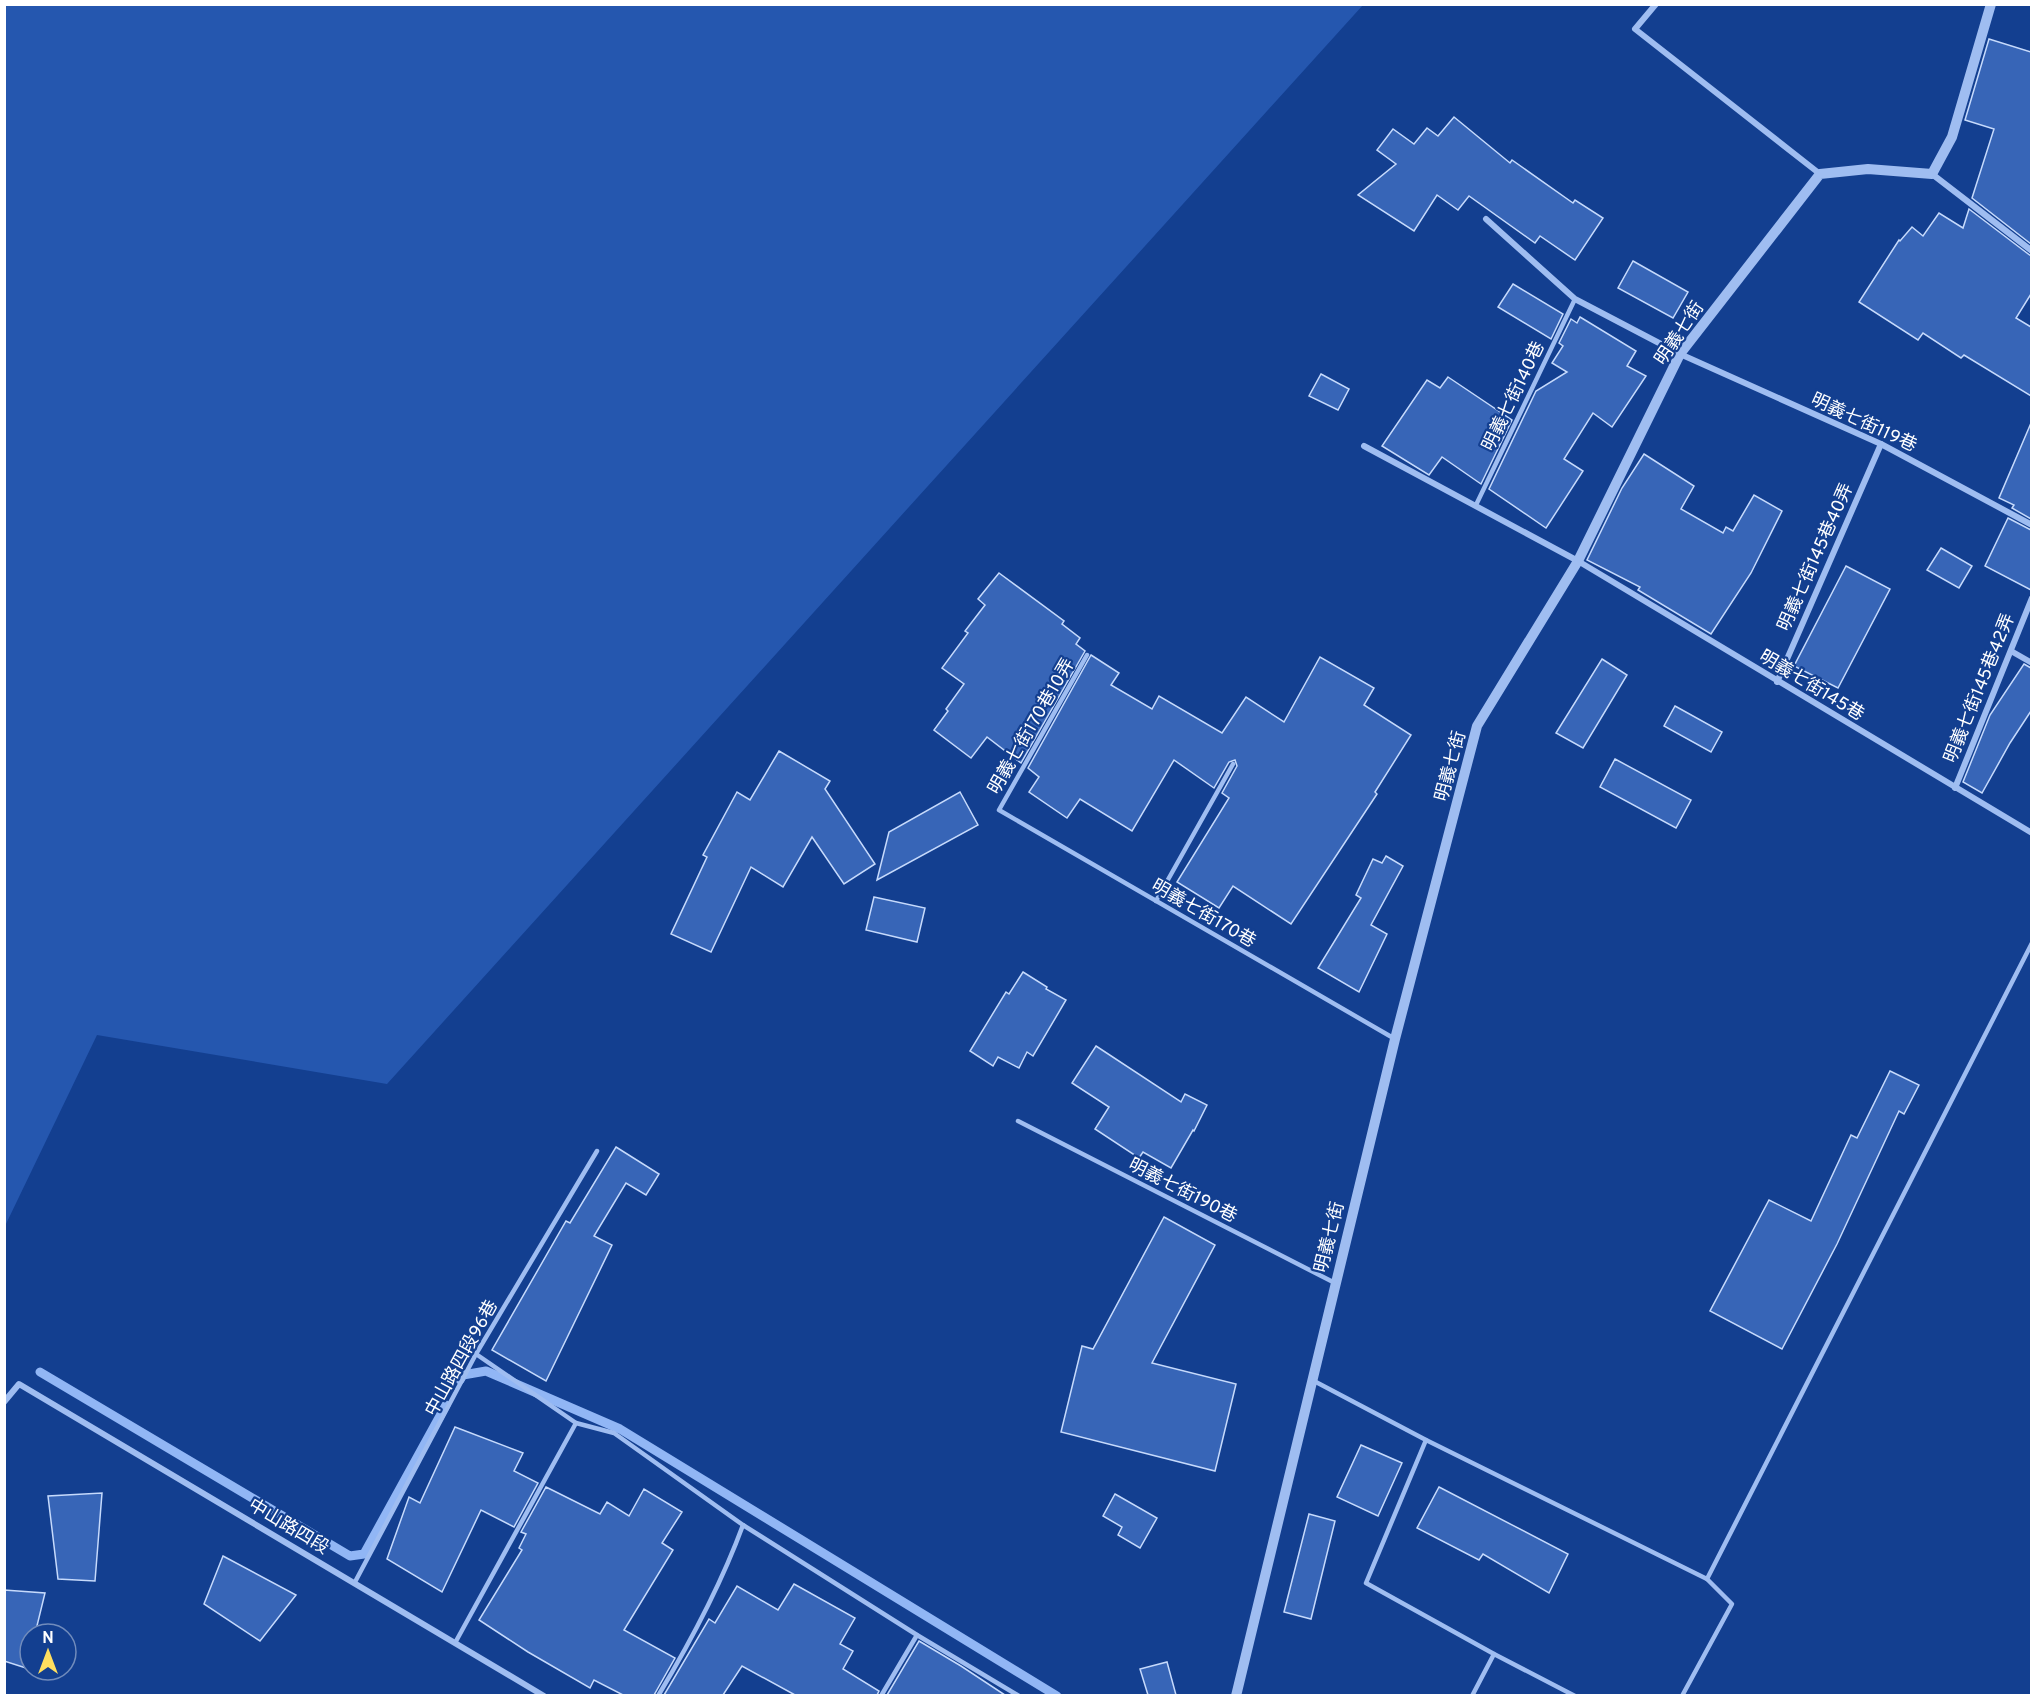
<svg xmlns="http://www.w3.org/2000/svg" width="2036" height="1700" font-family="Overpass,'Noto Sans TC',sans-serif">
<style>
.green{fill:#2557af}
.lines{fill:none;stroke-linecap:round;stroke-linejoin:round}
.stream{stroke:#91b6f5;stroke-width:9}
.building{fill:#3765b7;stroke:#c6dafc;stroke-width:1.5}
.service{stroke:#9fbdf1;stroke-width:4.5}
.minor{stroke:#9fbdf1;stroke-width:6}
.tertiary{stroke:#9fbdf1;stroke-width:10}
.labels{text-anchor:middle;stroke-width:4.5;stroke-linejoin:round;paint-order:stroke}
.street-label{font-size:18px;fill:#fff;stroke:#133f90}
</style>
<rect width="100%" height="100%" fill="#133f90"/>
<path class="green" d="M 5,4 L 1363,4 L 1363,5 L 387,1084 L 97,1035 L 5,1226 Z"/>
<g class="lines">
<g class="stream">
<path d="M 40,1372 L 350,1556 L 364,1554 L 446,1405"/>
<path d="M 460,1380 L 463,1375 L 486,1371 L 620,1429 L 1057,1696"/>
</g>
</g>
<g class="building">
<path d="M 1989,39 L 2031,52 L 2031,244 L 1972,198 L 1994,129 L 1965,120 Z"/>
<path d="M 1454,117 L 1510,163 L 1512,160 L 1573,203 L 1575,200 L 1603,218 L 1575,260 L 1540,236 L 1535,243 L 1469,196 L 1458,210 L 1437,195 L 1414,231 L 1358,195 L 1396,164 L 1377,150 L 1393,129 L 1414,144 L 1427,128 L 1438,136 Z"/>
<path d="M 1969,209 L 2031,256 L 2031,294 L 2016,318 L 2031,327 L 2031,396 L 1964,355 L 1961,358 L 1923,333 L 1918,340 L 1859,302 L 1899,240 L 1900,241 L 1912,227 L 1923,236 L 1939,213 L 1963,228 Z"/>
<path d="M 1633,261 L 1688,292 L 1673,318 L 1618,288 Z"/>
<path d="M 1513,284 L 1563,314 L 1551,339 L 1498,307 Z"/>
<path d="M 1580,317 L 1636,351 L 1627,366 L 1646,376 L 1612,427 L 1593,413 L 1564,459 L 1583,471 L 1546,528 L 1489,489 L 1536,391 L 1567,372 L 1552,363 L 1563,346 L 1559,343 L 1571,319 L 1577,323 Z"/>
<path d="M 1321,374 L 1349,389 L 1338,410 L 1309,396 Z"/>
<path d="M 1448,377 L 1512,420 L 1481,484 L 1442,457 L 1429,475 L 1382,446 L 1427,380 L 1440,388 Z"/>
<path d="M 2031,423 L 2031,519 L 2012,508 L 2014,505 L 1999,498 Z"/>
<path d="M 1644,454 L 1694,486 L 1681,509 L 1723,533 L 1726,527 L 1733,531 L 1754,495 L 1782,511 L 1751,573 L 1711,634 L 1638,590 L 1640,587 L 1587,560 L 1622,488 Z"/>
<path d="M 2008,518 L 2031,530 L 2031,590 L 1985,566 Z"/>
<path d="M 1941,548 L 1972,566 L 1959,588 L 1927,570 Z"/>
<path d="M 1846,566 L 1890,589 L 1838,688 L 1794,666 Z"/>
<path d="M 999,573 L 1064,621 L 1062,624 L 1080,638 L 1076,644 L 1085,651 L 1021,763 L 987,737 L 971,758 L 934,730 L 948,711 L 946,709 L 964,684 L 942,668 L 968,633 L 965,631 L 985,605 L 978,599 Z"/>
<path d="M 1091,655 L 1119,673 L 1111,685 L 1152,709 L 1159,696 L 1222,733 L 1246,697 L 1284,722 L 1320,657 L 1374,688 L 1364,705 L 1411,735 L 1375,792 L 1377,794 L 1291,924 L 1233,886 L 1219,908 L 1177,882 L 1229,798 L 1222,793 L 1237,766 L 1235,760 L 1229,762 L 1214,788 L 1174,760 L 1132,831 L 1080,799 L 1067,818 L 1029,792 L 1039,777 L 1028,768 Z"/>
<path d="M 1602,659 L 1627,675 L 1583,748 L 1556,733 Z"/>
<path d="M 2024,664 L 2031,668 L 2031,711 L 2010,743 L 1982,793 L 1963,782 L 1990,715 Z"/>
<path d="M 1675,706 L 1722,732 L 1711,752 L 1664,726 Z"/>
<path d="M 779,751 L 830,781 L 825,789 L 875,864 L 844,884 L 812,837 L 783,887 L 751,867 L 711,952 L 671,934 L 707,857 L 703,855 L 737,792 L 750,800 Z"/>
<path d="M 1615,759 L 1691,800 L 1676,828 L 1600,787 Z"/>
<path d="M 960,792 L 978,825 L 877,880 L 889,832 Z"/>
<path d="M 1386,856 L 1403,866 L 1371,925 L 1387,934 L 1359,992 L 1318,968 L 1361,898 L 1356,895 L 1373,859 L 1382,863 Z"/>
<path d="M 874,897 L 925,908 L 917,942 L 866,930 Z"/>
<path d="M 1023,972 L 1047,987 L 1046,989 L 1066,1000 L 1033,1056 L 1027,1052 L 1019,1068 L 998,1057 L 993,1066 L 970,1051 L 1006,992 L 1009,994 Z"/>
<path d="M 1096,1046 L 1181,1102 L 1185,1094 L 1207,1105 L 1194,1131 L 1193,1130 L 1171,1168 L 1143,1152 L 1139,1158 L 1095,1129 L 1109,1107 L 1072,1083 Z"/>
<path d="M 1890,1071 L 1919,1085 L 1904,1114 L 1899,1111 L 1837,1244 L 1782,1349 L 1710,1311 L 1769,1200 L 1811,1221 L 1851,1135 L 1857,1138 Z"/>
<path d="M 616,1147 L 659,1174 L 646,1195 L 626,1183 L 594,1236 L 612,1245 L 546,1381 L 492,1350 L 566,1221 L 570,1223 Z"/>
<path d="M 1164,1217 L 1215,1245 L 1152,1363 L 1236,1384 L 1215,1471 L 1061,1432 L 1082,1346 L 1093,1349 Z"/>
<path d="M 455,1427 L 523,1453 L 514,1471 L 538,1483 L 514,1527 L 481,1510 L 442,1592 L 387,1559 L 409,1497 L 420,1503 Z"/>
<path d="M 1361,1445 L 1402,1463 L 1378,1516 L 1337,1497 Z"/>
<path d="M 546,1487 L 600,1514 L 607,1502 L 629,1516 L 644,1489 L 682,1512 L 662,1543 L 673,1550 L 624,1630 L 675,1658 L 654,1695 L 623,1695 L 594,1680 L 590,1688 L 528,1652 L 479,1620 L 522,1550 L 519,1548 L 526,1534 L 521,1532 Z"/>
<path d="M 1439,1487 L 1568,1554 L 1549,1593 L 1483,1554 L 1479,1560 L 1417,1528 Z"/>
<path d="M 102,1493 L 95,1581 L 58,1579 L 48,1496 Z"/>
<path d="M 1115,1494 L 1157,1518 L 1140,1548 L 1118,1535 L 1122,1527 L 1103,1516 Z"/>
<path d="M 1309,1514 L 1335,1521 L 1311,1619 L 1284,1612 Z"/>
<path d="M 223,1556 L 296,1595 L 260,1641 L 204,1604 Z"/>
<path d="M 794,1584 L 855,1618 L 840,1644 L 853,1651 L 843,1669 L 879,1691 L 877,1695 L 795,1695 L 742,1666 L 723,1695 L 664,1695 L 709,1619 L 715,1623 L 737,1586 L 778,1610 Z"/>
<path d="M 4,1590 L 45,1593 L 35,1634 L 30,1634 L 30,1653 L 26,1668 L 4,1661 Z"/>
<path d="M 919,1641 L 961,1666 L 1005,1695 L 887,1695 Z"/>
<path d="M 1167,1662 L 1176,1695 L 1148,1695 L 1140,1669 Z"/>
</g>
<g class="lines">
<g class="service">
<path d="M 1476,505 L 1575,299"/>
<path d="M 1087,655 L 999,810 L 1395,1039"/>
<path d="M 1156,901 L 1233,764"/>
<path d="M 1018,1121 L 1335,1283"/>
<path d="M 476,1354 L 576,1423 L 614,1433 L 743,1525 L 917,1635 L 1019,1696"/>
<path d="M 1314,1381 L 1426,1440 L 1707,1579 L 2032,943"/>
<path d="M 1426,1440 L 1366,1583 L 1494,1654 L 1575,1696"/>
<path d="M 355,1582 L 476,1354 L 597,1151"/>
<path d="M 455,1643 L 576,1423"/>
<path d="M 658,1696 C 691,1641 721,1585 743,1525"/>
<path d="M 881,1696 L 917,1635"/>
<path d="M 1472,1696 L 1494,1654"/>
<path d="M 1682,1696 L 1732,1604 L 1707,1579"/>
</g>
<g class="minor">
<path d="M 1656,4 L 1635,29 L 1820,174"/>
<path d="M 1932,174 L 2032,251"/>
<path d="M 1486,219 L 1575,299 L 1680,354 L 1881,444 L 2032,525"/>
<path d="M 1364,446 L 1578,561 L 2032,833"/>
<path d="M 2011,651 L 2032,663"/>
<path d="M 1777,682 L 1881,444"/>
<path d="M 1955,788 L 2032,598"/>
<path d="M 4,1402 L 19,1384 L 544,1696"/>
</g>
<path class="tertiary" d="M 1236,1696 L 1395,1039 L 1477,726 L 1578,561 L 1680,354 L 1820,174 L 1868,169 L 1932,174 L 1952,137 L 1991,4"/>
</g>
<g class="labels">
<g class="street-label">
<text transform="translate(1679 333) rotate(-56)" y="6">明義七街</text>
<text transform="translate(1513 396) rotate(-64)" y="6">明義七街140巷</text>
<text transform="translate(1864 422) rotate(25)" y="6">明義七街119巷</text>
<text transform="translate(1815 557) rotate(-66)" y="6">明義七街145巷40弄</text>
<text transform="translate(1812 685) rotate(31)" y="6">明義七街145巷</text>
<text transform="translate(1979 688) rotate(-68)" y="6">明義七街145巷42弄</text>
<text transform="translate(1031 726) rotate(-60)" y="6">明義七街170巷10弄</text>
<text transform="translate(1450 766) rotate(-75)" y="6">明義七街</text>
<text transform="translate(1204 913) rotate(30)" y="6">明義七街170巷</text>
<text transform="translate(1183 1190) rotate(27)" y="6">明義七街190巷</text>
<text transform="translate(1329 1237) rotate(-76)" y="6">明義七街</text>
<text transform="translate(461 1358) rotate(-61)" y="6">中山路四段96巷</text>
<text transform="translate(289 1526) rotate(31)" y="6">中山路四段</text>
</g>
</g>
<rect width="2036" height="1700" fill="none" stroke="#ffffff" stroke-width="12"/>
<g transform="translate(48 1652)"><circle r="28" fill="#133f90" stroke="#718cbc" stroke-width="1.5"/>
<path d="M0-4.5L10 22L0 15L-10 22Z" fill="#ffdf5f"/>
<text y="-9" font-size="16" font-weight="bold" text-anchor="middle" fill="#ffffff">N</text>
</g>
</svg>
